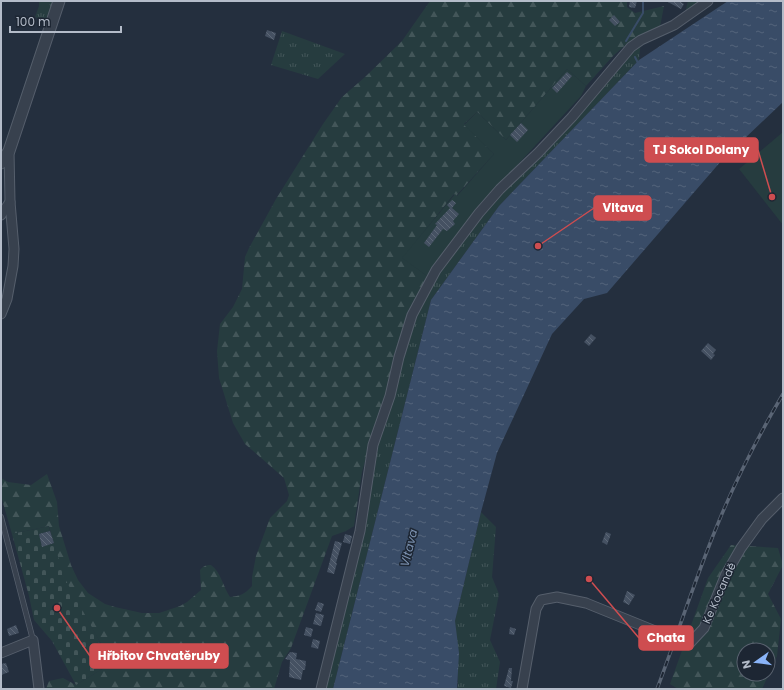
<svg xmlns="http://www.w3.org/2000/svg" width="784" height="690" font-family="Poppins,sans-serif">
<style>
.grass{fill:url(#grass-tufts)}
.forest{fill:url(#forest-firs);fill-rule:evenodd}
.cemetery{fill:url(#cemetery-stones)}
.garden{fill:#263c3f}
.water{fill:url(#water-ripples)}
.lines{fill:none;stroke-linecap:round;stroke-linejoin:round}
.stream{stroke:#394c67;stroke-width:2}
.building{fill:url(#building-back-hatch)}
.service-casing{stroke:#565f6c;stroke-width:6}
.minor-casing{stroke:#565f6c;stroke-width:11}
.tertiary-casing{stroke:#565f6c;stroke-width:13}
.service{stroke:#38414e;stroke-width:4.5}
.minor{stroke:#38414e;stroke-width:9}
.tertiary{stroke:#38414e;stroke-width:11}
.rail-casing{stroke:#5a6575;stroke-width:3.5}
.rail{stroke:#1d2633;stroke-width:2;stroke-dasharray:6;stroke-linecap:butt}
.labels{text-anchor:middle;stroke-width:3;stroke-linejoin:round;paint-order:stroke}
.street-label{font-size:11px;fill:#b4bcc9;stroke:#1d2633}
.water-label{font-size:12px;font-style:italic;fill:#7c92b1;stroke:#1d2633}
.leader{fill:none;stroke:#ce4d50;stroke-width:1.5}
.callout-dot{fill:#ce4d50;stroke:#1d2633;stroke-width:1.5}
.callout{fill:#ce4d50;stroke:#ce4d50;stroke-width:1.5}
.callout-label{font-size:12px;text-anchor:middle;font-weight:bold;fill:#fff}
</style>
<defs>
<pattern id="grass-tufts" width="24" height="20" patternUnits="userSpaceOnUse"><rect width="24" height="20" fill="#263c3f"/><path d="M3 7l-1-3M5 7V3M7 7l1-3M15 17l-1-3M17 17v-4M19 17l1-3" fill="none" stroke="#435659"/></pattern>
<pattern id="forest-firs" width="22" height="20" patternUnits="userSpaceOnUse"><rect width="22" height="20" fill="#263c3f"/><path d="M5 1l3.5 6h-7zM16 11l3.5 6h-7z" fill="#435659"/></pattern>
<pattern id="cemetery-stones" width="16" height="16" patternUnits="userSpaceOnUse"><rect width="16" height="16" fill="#263c3f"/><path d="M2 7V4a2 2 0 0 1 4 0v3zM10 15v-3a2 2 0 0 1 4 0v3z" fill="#435659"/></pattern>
<pattern id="water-ripples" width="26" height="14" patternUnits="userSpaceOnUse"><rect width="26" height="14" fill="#394c67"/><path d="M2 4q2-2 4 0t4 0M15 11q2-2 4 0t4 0" fill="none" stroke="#53647b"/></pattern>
<pattern id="building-back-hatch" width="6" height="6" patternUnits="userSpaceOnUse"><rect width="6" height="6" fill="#455162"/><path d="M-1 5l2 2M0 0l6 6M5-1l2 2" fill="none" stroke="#5d6877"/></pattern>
</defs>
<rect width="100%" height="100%" fill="#242f3e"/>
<g class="grass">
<path d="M 39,1 L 56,1 L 48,23 L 35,17 L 39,6 Z"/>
<path d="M 688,1 L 700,1 L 685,13 Z"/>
<path d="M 282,31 L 345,54 L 318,79 L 271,65 Z"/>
<path d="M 641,40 L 639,60 L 499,206 L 431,300 L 333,689 L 321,689 L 360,531 L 373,445 L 399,357 L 436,270 L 479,213 Z"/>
<path d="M 481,512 L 496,527 L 492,577 L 499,594 L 490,640 L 500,662 L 496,689 L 457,689 L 458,685 L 455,621 Z"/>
</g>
<g class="forest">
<path d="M 430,1 L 627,1 L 627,7 L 635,13 L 664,6 L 660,27 L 630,41 L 613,56 L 586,86 L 567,69 L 506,140 L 477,112 L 464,124 L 494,154 L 456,196 L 454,194 L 403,258 L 427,276 L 395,352 L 387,393 L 370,444 L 362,472 L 354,526 L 346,531 L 332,536 L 291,648 L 282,662 L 274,689 L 46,689 L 49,681 L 63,678 L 76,685 L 112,663 L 63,577 L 49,526 L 12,534 L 1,496 L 1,478 L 8,482 L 31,485 L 47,474 L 57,502 L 59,526 L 71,565 L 78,580 L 88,593 L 105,604 L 115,607 L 142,613 L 159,613 L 180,606 L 187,602 L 201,590 L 200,570 C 203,566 206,565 211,565 C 221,572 223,587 230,597 C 240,596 245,594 252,586 L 252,577 L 256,556 L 270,518 L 287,501 L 289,495 L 284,478 L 245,444 L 233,423 L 219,378 L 217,351 L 220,324 L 233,307 L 242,289 L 245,257 L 249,248 L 276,199 L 323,124 L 342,97 L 365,77 L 402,41 Z"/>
<path d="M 731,545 L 778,548 L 783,565 L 768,594 L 781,619 L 777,656 L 762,689 L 678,689 L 670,684 L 708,578 ZM 744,650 L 768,650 L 768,674 L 744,674 Z"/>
</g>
<path class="cemetery" d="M 49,526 L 50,531 L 39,534 L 42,546 L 54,543 L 64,577 L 100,642 L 96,644 L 99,650 L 104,648 L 112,663 L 76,685 L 52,641 L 34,620 L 29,596 L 12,534 Z"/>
<g class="garden">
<path d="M 567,69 L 586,86 L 581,96 L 475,211 L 433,266 L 427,276 L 402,258 L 455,194 L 457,196 L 494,154 L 464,125 L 477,112 L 506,140 Z"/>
<path d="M 783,132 L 783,225 L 739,169 Z"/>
</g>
<path class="water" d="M 728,1 L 783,1 L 783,102 L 722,160 L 607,293 L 584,299 L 552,334 L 497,453 L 481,512 L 455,621 L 459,653 L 457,689 L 333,689 L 431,300 L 499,206 L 639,60 Z"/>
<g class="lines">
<g class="stream">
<path d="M 626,41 L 643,13 L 643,1"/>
<path d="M 635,57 L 638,63"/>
</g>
</g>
<g class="building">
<path d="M 630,1 L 637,1 L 635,8 L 629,7 Z"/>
<path d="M 666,1 L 679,1 L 684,4 L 681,9 Z"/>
<path d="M 614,15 L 620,22 L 615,26 L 609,20 Z"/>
<path d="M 267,30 L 276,33 L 274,40 L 265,36 Z"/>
<path d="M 567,72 L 572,76 L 557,93 L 552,88 Z"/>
<path d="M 521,123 L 528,130 L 517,142 L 510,135 Z"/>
<path d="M 452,200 L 456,203 L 452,208 L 459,214 L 453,221 L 455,224 L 447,231 L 443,229 L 429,247 L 424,243 L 437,225 L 435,224 L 450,208 L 447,205 Z"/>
<path d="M 591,334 L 596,338 L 589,346 L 584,342 Z"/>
<path d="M 708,343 L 716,350 L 713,354 L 715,355 L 711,360 L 701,351 Z"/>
<path d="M 50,531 L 54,543 L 42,547 L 39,534 Z"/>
<path d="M 606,532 L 611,534 L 607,545 L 602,542 Z"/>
<path d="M 345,534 L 352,536 L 350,544 L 343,542 Z"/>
<path d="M 335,541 L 342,543 L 336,563 L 337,563 L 334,574 L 327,572 Z"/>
<path d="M 627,591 L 635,595 L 629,605 L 623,602 Z"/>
<path d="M 318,602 L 324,604 L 321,612 L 315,610 Z"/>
<path d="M 316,613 L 324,615 L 321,626 L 313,624 Z"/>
<path d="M 16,625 L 19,633 L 9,636 L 7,629 Z"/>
<path d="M 306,627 L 313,629 L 311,637 L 304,635 Z"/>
<path d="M 510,627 L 516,629 L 514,635 L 509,634 Z"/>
<path d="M 313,639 L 320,641 L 318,649 L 311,647 Z"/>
<path d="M 290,652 L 297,653 L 296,659 L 306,661 L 305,670 L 303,670 L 301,680 L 289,677 L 290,660 L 285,659 Z"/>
<path d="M 6,663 L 9,672 L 1,675 L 1,664 Z"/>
<path d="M 509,668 L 512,668 L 511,681 L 513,681 L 511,688 L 504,686 Z"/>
</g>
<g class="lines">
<defs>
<path id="service" d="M 1,517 L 33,640"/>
<g id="minor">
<path d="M 1,215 L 10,202"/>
<path d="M 1,314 L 7,299 L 13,266 L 14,249 L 10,202 L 9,151"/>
<path d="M 1,653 L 33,640 L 39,689"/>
<path d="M 321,689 L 360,531 L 373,445 L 390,396 L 399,357 L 412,315 L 436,270 L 479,213 L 500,189 L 538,153 L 572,117 L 631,47 L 641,40 L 674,25 L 708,1"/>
<path d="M 522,689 L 536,609 L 541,600 L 557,597 L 586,603 L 675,639 L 690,643 L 704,628 L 726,574 L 741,548 L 762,519 L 783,498"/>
</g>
<path id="tertiary" d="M 1,163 L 9,151 L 59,1"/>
</defs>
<use href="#service" class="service-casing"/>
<use href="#minor" class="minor-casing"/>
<use href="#tertiary" class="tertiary-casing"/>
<use href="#service" class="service"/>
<use href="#minor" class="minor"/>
<use href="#tertiary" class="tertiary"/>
<defs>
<path id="rail" d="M 657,689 C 678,633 696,576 719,521 C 737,477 759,435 783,394"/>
</defs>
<use href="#rail" class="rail-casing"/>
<use href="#rail" class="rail"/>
</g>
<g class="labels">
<g class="street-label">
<text transform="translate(719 593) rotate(-66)" y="4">Ke Kocandě</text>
</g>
<g class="water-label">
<text transform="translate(409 548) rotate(-76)" y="4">Vltava</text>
</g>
</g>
<path class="leader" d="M772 197L758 150M538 246L594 208M589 579L639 638M57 608L90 656"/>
<g class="callout-dot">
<circle cx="772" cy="197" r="4"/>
<circle cx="538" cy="246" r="4"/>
<circle cx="589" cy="579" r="4"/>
<circle cx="57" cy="608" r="4"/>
</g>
<g class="callout">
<rect x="645" y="138" width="113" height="24" rx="4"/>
<rect x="594" y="196" width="57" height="24" rx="4"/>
<rect x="639" y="626" width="54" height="24" rx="4"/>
<rect x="90" y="644" width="138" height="24" rx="4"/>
</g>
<g class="callout-label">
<text x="701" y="154">TJ Sokol Dolany</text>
<text x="623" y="212">Vltava</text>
<text x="666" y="642">Chata</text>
<text x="159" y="660">Hřbitov Chvatěruby</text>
</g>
<rect width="784" height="690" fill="none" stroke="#b4bcc9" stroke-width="4"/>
<g transform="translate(756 662) rotate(256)"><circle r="19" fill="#1d2633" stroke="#59626f"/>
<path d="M0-3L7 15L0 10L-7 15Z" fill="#8ab4f8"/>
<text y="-6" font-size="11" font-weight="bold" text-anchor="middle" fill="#b4bcc9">N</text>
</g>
<path d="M10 26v6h111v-6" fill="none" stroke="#b4bcc9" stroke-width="2"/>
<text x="16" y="26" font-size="12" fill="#b4bcc9" stroke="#1d2633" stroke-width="3" paint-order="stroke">100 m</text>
</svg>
